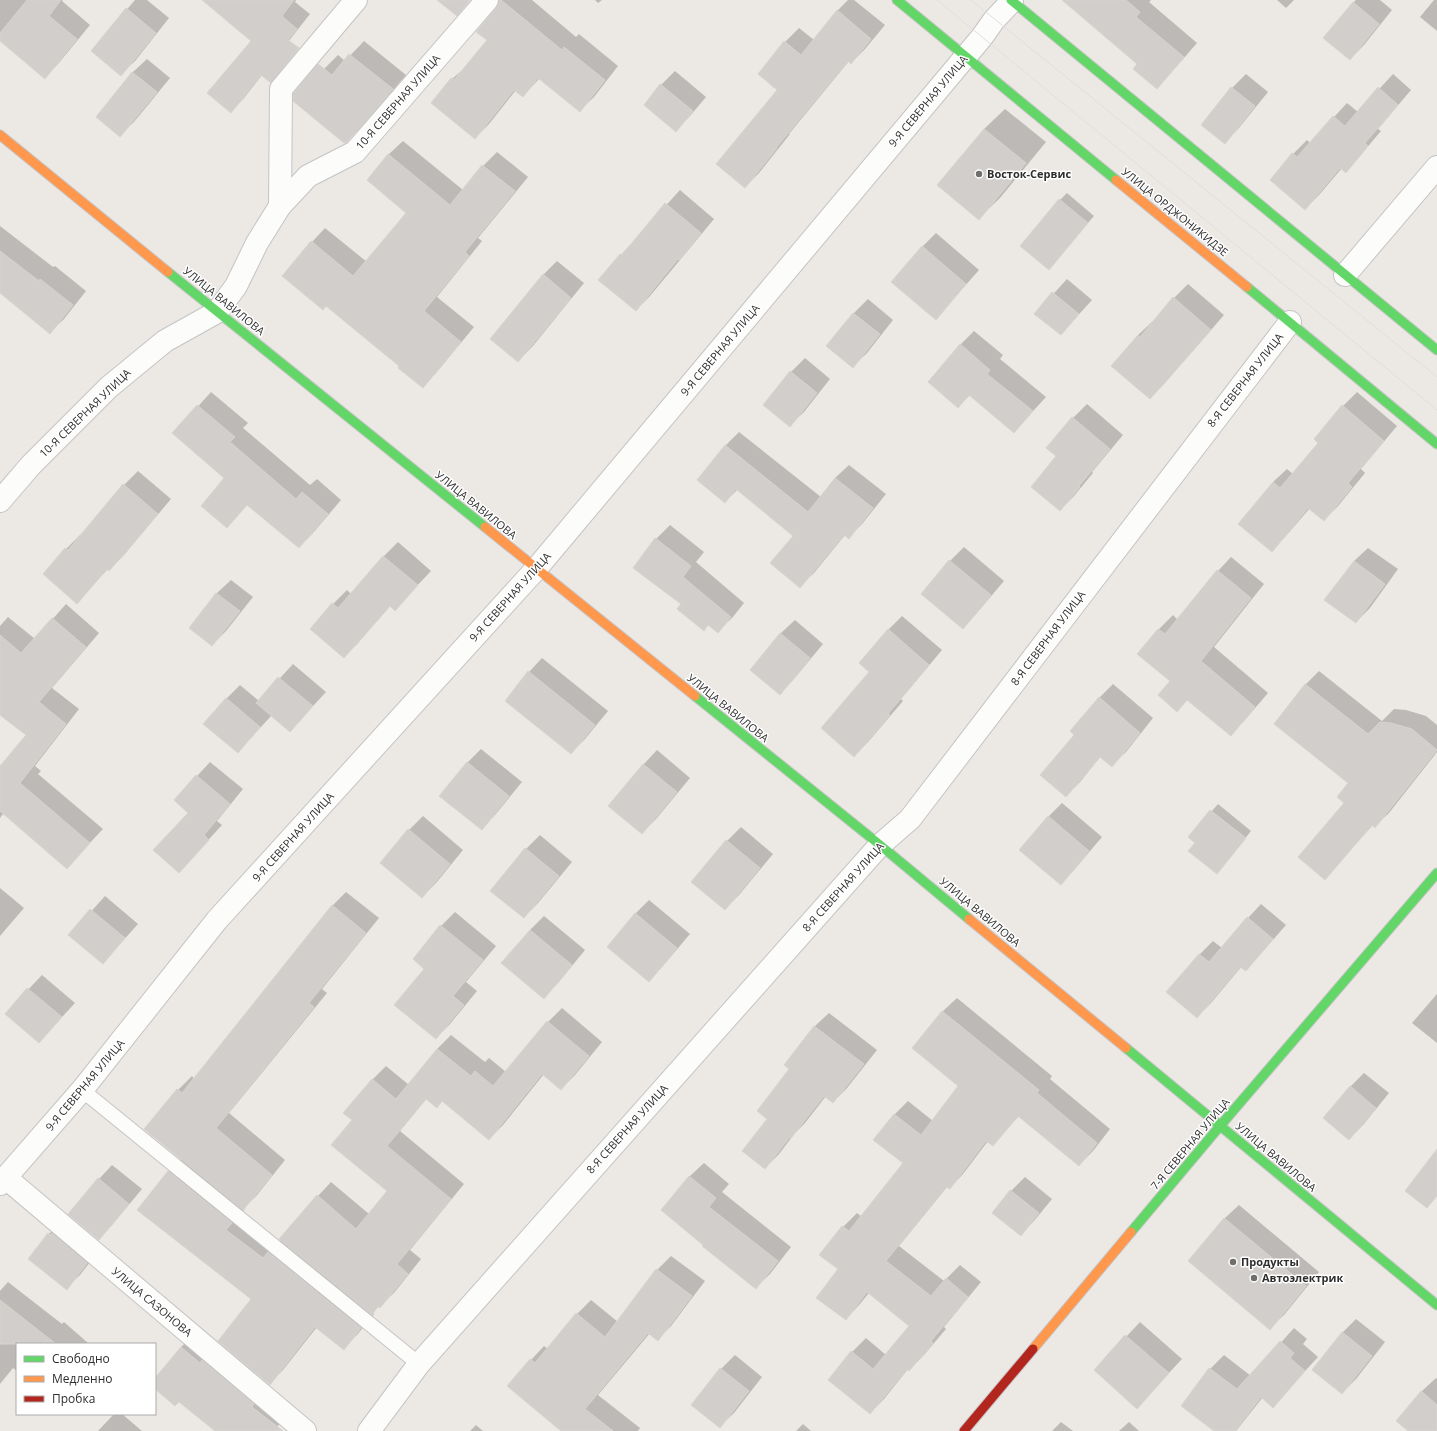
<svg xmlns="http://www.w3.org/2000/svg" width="1437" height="1431" font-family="'Open Sans',sans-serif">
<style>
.shadow{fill:#0003}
.building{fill:#d1cecb;stroke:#d7d4d0}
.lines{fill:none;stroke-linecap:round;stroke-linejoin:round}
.lane-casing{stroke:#c5c4c5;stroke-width:16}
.street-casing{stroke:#c5c4c5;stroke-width:24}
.fast-casing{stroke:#c5c4c5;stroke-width:11}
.slow-casing{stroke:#c5c4c5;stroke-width:11}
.jam-casing{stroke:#c5c4c5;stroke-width:11}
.lane{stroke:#fcfcfb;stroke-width:14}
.street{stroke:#fcfcfb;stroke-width:22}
.fast{stroke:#63d668;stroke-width:9}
.slow{stroke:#ff974d;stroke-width:9}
.jam{stroke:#b3261e;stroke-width:9}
.tram{stroke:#dfdfe1;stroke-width:1}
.poi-dot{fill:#706f6e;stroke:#fff;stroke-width:1.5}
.labels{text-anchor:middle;stroke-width:3;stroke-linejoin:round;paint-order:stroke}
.street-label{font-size:11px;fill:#2e2e2e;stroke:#fff}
.poi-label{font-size:11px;font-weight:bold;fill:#2e2e2e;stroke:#fff;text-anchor:start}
</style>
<rect width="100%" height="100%" fill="#ece8e4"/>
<g class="shadow">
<path d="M 0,0 L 63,0 L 62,1 L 90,25 L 58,64 L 44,78 L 0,40 Z"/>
<path d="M 135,0 L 147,0 L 169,18 L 135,61 L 121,74 L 92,50 Z"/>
<path d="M 213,0 L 296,0 L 295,2 L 310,14 L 244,98 L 231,112 L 253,41 Z"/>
<path d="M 500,0 L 532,0 L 576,37 L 579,34 L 618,66 L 594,97 L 580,110 L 540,78 L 523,96 L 516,90 L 489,124 L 475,138 L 452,79 L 467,66 L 488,40 Z"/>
<path d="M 595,0 L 602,0 L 598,3 Z"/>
<path d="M 848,0 L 854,0 L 885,25 L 865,49 L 851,63 L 849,61 L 789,134 L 790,134 L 759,173 L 745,187 L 779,90 L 759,73 L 785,42 L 799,28 L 814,40 L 837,11 Z"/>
<path d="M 1111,0 L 1151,0 L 1149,2 L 1197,43 L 1170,74 L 1157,88 L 1138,64 Z"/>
<path d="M 1277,0 L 1294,0 L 1286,8 Z"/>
<path d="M 1356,0 L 1380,0 L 1392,10 L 1364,45 L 1350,59 L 1353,3 Z"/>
<path d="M 1434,0 L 1437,0 L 1437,31 L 1420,17 Z"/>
<path d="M 364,41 L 406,75 L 361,127 L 347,141 L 324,69 L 338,55 L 345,61 Z"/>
<path d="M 147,59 L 170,78 L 134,122 L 120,135 L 97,116 L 133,72 Z"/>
<path d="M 675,71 L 706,97 L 690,116 L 676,130 L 645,105 L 661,85 Z"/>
<path d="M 1246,74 L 1268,92 L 1238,129 L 1225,142 L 1232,88 Z"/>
<path d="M 1393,74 L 1411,90 L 1378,129 L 1381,131 L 1359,157 L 1346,171 L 1342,168 L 1319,195 L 1305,209 L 1293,154 L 1307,140 L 1310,143 L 1347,103 L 1358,112 Z"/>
<path d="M 1005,109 L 1046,142 L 1000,198 L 979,218 L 984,129 Z"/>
<path d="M 403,141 L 463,190 L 483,166 L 497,152 L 528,177 L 478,238 L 482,241 L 437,297 L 474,327 L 436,373 L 423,387 L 401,365 L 312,242 L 325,228 L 367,262 L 407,213 L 368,180 L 389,154 Z"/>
<path d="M 680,190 L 714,219 L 650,296 L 636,310 L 621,255 Z"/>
<path d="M 1067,193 L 1094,216 L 1049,268 L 1060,200 Z"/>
<path d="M 0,226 L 53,267 L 55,266 L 86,291 L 64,319 L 50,332 L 0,292 Z"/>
<path d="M 936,233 L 979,270 L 949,304 L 936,318 L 922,247 Z"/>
<path d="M 557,261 L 584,283 L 532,347 L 518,361 L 543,275 Z"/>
<path d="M 1067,279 L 1092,300 L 1061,334 L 1036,313 Z"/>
<path d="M 1188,284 L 1224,315 L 1164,384 L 1150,398 L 1112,366 L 1138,335 L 1152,322 L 1153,323 L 1174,298 Z"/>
<path d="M 868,299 L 893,320 L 867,353 L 853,366 L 827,346 L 854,313 Z"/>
<path d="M 974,331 L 1003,355 L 1000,359 L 1046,397 L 1014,432 L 970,395 L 958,407 L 960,345 Z"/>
<path d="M 805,358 L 830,379 L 804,412 L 790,425 L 791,372 Z"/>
<path d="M 211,392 L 248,423 L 243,428 L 310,485 L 317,479 L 341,500 L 313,533 L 299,547 L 248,504 L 227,526 L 226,478 L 174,433 Z"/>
<path d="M 1357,392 L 1397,426 L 1361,469 L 1365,473 L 1338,506 L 1324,520 L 1310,508 L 1285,537 L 1272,551 L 1273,482 L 1287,469 L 1293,474 L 1320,443 L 1315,439 L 1343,406 Z"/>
<path d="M 1087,404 L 1123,435 L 1092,472 L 1093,473 L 1074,496 L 1060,510 L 1057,456 L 1073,418 Z"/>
<path d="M 739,432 L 821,497 L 835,478 L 849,465 L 886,494 L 862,524 L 849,537 L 845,535 L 814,573 L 800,586 L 794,536 L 738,489 L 725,502 L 698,480 L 726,445 Z"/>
<path d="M 138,471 L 171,499 L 123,556 L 109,570 L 108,569 L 77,602 L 66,549 L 80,535 L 81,536 L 124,485 Z"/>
<path d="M 670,525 L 704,552 L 696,562 L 744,603 L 732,618 L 718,631 L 682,604 L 656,539 Z"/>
<path d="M 398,542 L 431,571 L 395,609 L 391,605 L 358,643 L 344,657 L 312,629 L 333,604 L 347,590 L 351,594 L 384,556 Z"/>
<path d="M 964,547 L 1004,581 L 976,614 L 963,628 L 922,594 L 950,561 Z"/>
<path d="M 1368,548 L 1398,569 L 1370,608 L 1356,622 L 1354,561 Z"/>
<path d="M 1231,557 L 1264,584 L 1214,647 L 1268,693 L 1244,721 L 1230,735 L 1188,699 L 1177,710 L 1171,681 L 1139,654 L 1159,629 L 1173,615 L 1178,620 L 1218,571 Z"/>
<path d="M 231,580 L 253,597 L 226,631 L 212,645 L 190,628 L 217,593 Z"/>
<path d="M 66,604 L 99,633 L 52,688 L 79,709 L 35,766 L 41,771 L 38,774 L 103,829 L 67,867 L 4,813 L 0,818 L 0,767 L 27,735 L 0,693 L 0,626 L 8,617 L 35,639 Z"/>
<path d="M 902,616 L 942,650 L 901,699 L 903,701 L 868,742 L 854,756 L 870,671 L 888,630 Z"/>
<path d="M 795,620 L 823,644 L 793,680 L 780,694 L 751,670 L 781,633 Z"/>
<path d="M 542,658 L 608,711 L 585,739 L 571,753 L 529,672 Z"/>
<path d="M 293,664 L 326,692 L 290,731 L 272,715 L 238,752 L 226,699 L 240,685 L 259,701 Z"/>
<path d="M 1319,671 L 1382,721 L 1394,709 L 1406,710 L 1426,716 L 1437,725 L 1437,752 L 1389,813 L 1375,826 L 1373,825 L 1324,879 L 1345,803 L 1349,783 L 1305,685 Z"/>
<path d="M 1113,684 L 1153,718 L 1126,752 L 1112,765 L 1101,756 L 1080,782 L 1066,796 L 1075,734 L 1099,698 Z"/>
<path d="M 481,749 L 522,782 L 495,815 L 482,829 L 467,763 Z"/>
<path d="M 657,750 L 690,778 L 656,819 L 642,833 L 609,806 L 644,764 Z"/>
<path d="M 210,762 L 243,789 L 217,821 L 222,825 L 179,872 L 190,813 L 175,800 Z"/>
<path d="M 1062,803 L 1102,837 L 1074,870 L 1060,884 L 1048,817 Z"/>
<path d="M 1218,804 L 1251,831 L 1223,866 L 1189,837 Z"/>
<path d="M 423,816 L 463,850 L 436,883 L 422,897 L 381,863 L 409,830 Z"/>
<path d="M 741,827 L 773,854 L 739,895 L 725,909 L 693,882 L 727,841 Z"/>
<path d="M 540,835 L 572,862 L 538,903 L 524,917 L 526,849 Z"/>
<path d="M 0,888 L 24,908 L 0,936 Z"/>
<path d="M 346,892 L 379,918 L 322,989 L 327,993 L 229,1113 L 285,1160 L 257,1195 L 244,1208 L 245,1209 L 239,1215 L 277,1245 L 318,1196 L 331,1182 L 369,1214 L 388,1190 L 353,1120 L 372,1080 L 386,1066 L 409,1085 L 437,1049 L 451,1035 L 485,1062 L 489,1058 L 506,1072 L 548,1022 L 562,1008 L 602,1042 L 575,1075 L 561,1089 L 544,1074 L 503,1125 L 489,1139 L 443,1100 L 437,1106 L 427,1098 L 400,1131 L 464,1184 L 410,1250 L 421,1259 L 394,1293 L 373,1312 L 374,1314 L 357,1335 L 343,1348 L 317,1327 L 283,1370 L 270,1383 L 252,1299 L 139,1210 L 169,1171 L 182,1159 L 178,1090 L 192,1076 L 194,1079 L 332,906 Z"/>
<path d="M 105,896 L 138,924 L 103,963 L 70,935 Z"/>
<path d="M 649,900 L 690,934 L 662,967 L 649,981 L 635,914 Z"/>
<path d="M 1261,904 L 1286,925 L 1259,956 L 1246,970 L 1242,966 L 1211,1003 L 1197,1017 L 1199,955 L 1213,941 L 1222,948 L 1248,918 Z"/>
<path d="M 455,912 L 496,946 L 466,982 L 477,991 L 450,1024 L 436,1038 L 425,968 L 414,959 L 441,926 Z"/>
<path d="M 544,916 L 585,950 L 558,983 L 544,997 L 503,963 L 530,930 Z"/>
<path d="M 42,975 L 75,1003 L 39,1042 L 6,1013 Z"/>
<path d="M 1437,994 L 1437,1043 L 1412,1023 Z"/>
<path d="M 957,998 L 1052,1076 L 1050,1079 L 1110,1129 L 1093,1151 L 1079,1165 L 1019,1116 L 993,1145 L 988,1141 L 963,1174 L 950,1188 L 947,1187 L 899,1246 L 944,1281 L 960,1265 L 981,1282 L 944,1327 L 946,1329 L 923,1356 L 909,1370 L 908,1369 L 884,1399 L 870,1413 L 852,1352 L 866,1338 L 886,1355 L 911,1326 L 869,1293 L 859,1305 L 846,1319 L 839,1269 L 843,1227 L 857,1213 L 862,1217 L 904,1163 L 875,1140 L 895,1114 L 908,1101 L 933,1121 L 959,1086 L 913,1048 L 943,1011 Z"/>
<path d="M 829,1013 L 877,1050 L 847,1088 L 833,1102 L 826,1096 L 805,1123 L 795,1133 L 779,1154 L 765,1168 L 768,1119 L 791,1069 L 785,1065 L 815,1026 Z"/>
<path d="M 1364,1073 L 1389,1093 L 1363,1125 L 1349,1139 L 1324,1118 L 1351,1086 Z"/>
<path d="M 704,1163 L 729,1184 L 722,1192 L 791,1247 L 770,1274 L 756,1287 L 662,1210 L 690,1176 Z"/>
<path d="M 112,1165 L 142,1189 L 112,1225 L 99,1239 L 99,1179 Z"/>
<path d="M 1025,1177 L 1052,1199 L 1034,1221 L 1020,1235 L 993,1212 L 1011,1191 Z"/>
<path d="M 1239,1205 L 1319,1272 L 1284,1315 L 1270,1328 L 1189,1261 L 1225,1218 Z"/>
<path d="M 63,1220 L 100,1249 L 80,1275 L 66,1288 L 49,1234 Z"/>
<path d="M 671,1256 L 705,1281 L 671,1326 L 658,1339 L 650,1333 L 598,1395 L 640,1428 L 638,1431 L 562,1431 L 531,1360 L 544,1346 L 548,1349 L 577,1314 L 591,1300 L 618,1322 L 657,1270 Z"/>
<path d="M 8,1282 L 62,1324 L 64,1322 L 88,1343 L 17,1344 L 17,1371 L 13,1368 L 0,1384 L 0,1291 Z"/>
<path d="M 1356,1319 L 1385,1342 L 1356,1379 L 1342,1393 L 1342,1333 Z"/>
<path d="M 1140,1322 L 1182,1359 L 1137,1407 L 1095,1370 Z"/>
<path d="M 1294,1328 L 1307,1339 L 1303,1344 L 1318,1357 L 1273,1406 L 1263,1397 L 1236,1431 L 1215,1431 L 1210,1369 L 1224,1355 L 1251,1376 Z"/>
<path d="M 195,1334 L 289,1411 L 274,1431 L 217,1431 L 179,1401 L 155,1388 L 155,1380 L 181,1347 Z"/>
<path d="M 735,1355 L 762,1377 L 734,1413 L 720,1426 L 721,1369 Z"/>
<path d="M 1436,1378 L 1437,1379 L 1437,1431 L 1409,1431 L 1397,1421 L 1422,1391 Z"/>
<path d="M 114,1414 L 122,1414 L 142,1431 L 98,1431 Z"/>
<path d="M 1061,1422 L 1073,1431 L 1052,1431 Z"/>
<path d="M 1129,1422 L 1139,1431 L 1119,1431 Z"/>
<path d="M 803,1424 L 811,1431 L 796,1431 Z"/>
<path d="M 476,1425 L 483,1431 L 470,1431 Z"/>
</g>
<g class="building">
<path d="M 27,0 L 61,0 L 49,16 L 77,39 L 45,79 L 0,41 L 0,33 Z"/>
<path d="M 202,0 L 294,0 L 282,16 L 297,29 L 288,40 L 299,48 L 271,83 L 261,75 L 231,113 L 207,93 L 251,41 Z"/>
<path d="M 437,0 L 470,0 L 457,16 Z"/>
<path d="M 499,0 L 501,0 L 562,50 L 564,47 L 605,80 L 580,112 L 538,78 L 523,97 L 514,90 L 475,139 L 431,103 L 451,78 L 454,80 L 487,40 L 476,32 L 496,8 Z"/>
<path d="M 1062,0 L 1126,0 L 1140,12 L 1136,17 L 1184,57 L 1157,89 L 1133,69 L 1137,64 Z"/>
<path d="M 1353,2 L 1379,24 L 1350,60 L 1323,38 Z"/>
<path d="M 126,8 L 156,33 L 121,76 L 91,51 Z"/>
<path d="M 837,10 L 871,39 L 851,64 L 848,61 L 776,148 L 777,148 L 745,188 L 716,164 L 777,90 L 758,74 L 784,41 L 801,55 Z"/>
<path d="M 349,54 L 393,89 L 347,142 L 344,143 L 293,101 L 293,94 L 318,64 L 332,75 Z"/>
<path d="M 132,72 L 157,92 L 120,137 L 96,117 Z"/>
<path d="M 660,84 L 693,111 L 676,132 L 644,105 Z"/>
<path d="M 1231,87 L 1255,106 L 1225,144 L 1201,125 Z"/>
<path d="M 1378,87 L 1398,105 L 1365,143 L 1368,146 L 1346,173 L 1340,168 L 1305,210 L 1270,180 L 1292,153 L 1297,157 L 1333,116 L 1345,126 Z"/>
<path d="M 984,129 L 1026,163 L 979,220 L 937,185 Z"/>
<path d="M 388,154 L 450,205 L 482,165 L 515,191 L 465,252 L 469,256 L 424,311 L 461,342 L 423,388 L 398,368 L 399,366 L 326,306 L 323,310 L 282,276 L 311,241 L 353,276 L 406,213 L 367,180 Z"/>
<path d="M 1059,199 L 1088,223 L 1049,270 L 1020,246 Z"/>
<path d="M 665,203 L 701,233 L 679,260 L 678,259 L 636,311 L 598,280 L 620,254 L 622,255 Z"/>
<path d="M 922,246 L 966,284 L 936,320 L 891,282 Z"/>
<path d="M 0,251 L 39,281 L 40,279 L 73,305 L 50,334 L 0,293 Z"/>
<path d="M 543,274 L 571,298 L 518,362 L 490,339 Z"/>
<path d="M 1052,292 L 1079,314 L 1061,335 L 1034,314 Z"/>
<path d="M 1173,297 L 1211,330 L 1150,399 L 1111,366 L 1138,335 L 1140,337 Z"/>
<path d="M 853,313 L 880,334 L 853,368 L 826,346 Z"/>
<path d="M 960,344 L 990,370 L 987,374 L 1033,411 L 1014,433 L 969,395 L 958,408 L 928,382 Z"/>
<path d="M 790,371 L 817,393 L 790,427 L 763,405 Z"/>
<path d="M 197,405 L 235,437 L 230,442 L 296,499 L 302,492 L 328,514 L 299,548 L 247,505 L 227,528 L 201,506 L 224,478 L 172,433 Z"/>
<path d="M 1342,405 L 1384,441 L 1348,483 L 1352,487 L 1324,521 L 1308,508 L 1272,552 L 1238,524 L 1273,482 L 1280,488 L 1318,443 L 1314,439 Z"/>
<path d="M 1072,417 L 1110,449 L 1079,486 L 1080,487 L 1060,511 L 1031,487 L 1056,456 L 1046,448 Z"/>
<path d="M 725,445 L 808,512 L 835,478 L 873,508 L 849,539 L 844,535 L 800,588 L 770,563 L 793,536 L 736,489 L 725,503 L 697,480 Z"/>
<path d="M 123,484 L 158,514 L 109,571 L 107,569 L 77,604 L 43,574 L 65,548 L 68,550 Z"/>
<path d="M 655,538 L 691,566 L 683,577 L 731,617 L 718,633 L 708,625 L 704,631 L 677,609 L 681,604 L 633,568 Z"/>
<path d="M 383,556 L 418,585 L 395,611 L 390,606 L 344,658 L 310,629 L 332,603 L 338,608 Z"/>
<path d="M 949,560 L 991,595 L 963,629 L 921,594 Z"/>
<path d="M 1354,561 L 1385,584 L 1356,623 L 1324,600 Z"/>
<path d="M 1217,570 L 1251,598 L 1201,661 L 1255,707 L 1231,736 L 1187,700 L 1177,712 L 1158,695 L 1170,681 L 1137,654 L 1158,629 L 1165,634 Z"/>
<path d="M 216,593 L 240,611 L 212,646 L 189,628 Z"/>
<path d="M 52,618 L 86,647 L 39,702 L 66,724 L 20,783 L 90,843 L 67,869 L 0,811 L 0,766 L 26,735 L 0,715 L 0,635 L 21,653 Z"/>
<path d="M 888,629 L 929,665 L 888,714 L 890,715 L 854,757 L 821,728 L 869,672 L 859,663 Z"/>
<path d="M 780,633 L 810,658 L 780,695 L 750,670 Z"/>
<path d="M 528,671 L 595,725 L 571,754 L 505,701 Z"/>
<path d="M 278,677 L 313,706 L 290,732 L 256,703 Z"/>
<path d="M 1305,684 L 1368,734 L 1380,722 L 1391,723 L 1412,729 L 1437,750 L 1375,828 L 1372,825 L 1325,880 L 1298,857 L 1344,803 L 1337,797 L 1348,783 L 1274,724 Z"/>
<path d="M 1099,697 L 1140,733 L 1112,767 L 1100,757 L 1066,797 L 1040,775 L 1074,735 L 1070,731 Z"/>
<path d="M 226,698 L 260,727 L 238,753 L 203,724 Z"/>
<path d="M 467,762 L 509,796 L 482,830 L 439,796 Z"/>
<path d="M 643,764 L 677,792 L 642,834 L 608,806 Z"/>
<path d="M 196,775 L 230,804 L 204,835 L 209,840 L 179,873 L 153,850 L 188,813 L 174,800 Z"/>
<path d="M 1210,810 L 1246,838 L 1217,874 L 1188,851 L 1195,843 L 1188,837 Z"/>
<path d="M 1048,816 L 1089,851 L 1061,885 L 1019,850 Z"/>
<path d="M 408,829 L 450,864 L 422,898 L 380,863 Z"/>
<path d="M 726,840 L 760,868 L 725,910 L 691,882 Z"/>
<path d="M 525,848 L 559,876 L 524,918 L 490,891 Z"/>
<path d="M 332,905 L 366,933 L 309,1003 L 314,1007 L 216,1128 L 272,1175 L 243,1210 L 144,1129 L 177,1089 L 182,1093 Z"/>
<path d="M 90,909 L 125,938 L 103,964 L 68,935 Z"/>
<path d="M 635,913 L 677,948 L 649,982 L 607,947 Z"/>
<path d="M 1247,917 L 1273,939 L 1246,971 L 1240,967 L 1197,1018 L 1166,992 L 1199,954 L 1209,962 Z"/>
<path d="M 440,925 L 483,960 L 453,996 L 464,1005 L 436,1039 L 394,1005 L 424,969 L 413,959 Z"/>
<path d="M 530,930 L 572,965 L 544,999 L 501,963 Z"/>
<path d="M 27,988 L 62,1017 L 39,1043 L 5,1014 Z"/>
<path d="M 942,1011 L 1039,1090 L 1037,1093 L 1097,1143 L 1079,1166 L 1018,1116 L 993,1146 L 986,1141 L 950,1189 L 946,1187 L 886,1261 L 931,1296 L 946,1278 L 968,1297 L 931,1341 L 933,1343 L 909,1371 L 907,1369 L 870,1414 L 828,1380 L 851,1351 L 873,1369 L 909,1326 L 867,1292 L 846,1320 L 816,1298 L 838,1269 L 819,1255 L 842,1226 L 849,1231 L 903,1163 L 873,1140 L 894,1114 L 921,1135 L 958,1086 L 912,1048 Z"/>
<path d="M 547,1021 L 589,1056 L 561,1090 L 542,1074 L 489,1140 L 442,1101 L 437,1108 L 426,1099 L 387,1146 L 451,1199 L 397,1264 L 408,1274 L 380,1308 L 378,1306 L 372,1315 L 279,1239 L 317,1195 L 356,1229 L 387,1191 L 331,1145 L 352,1120 L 343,1113 L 372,1079 L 396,1099 L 437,1049 L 471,1076 L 475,1071 L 493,1086 Z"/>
<path d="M 814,1026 L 864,1064 L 833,1103 L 824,1096 L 791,1138 L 790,1137 L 765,1169 L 742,1151 L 767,1119 L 757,1111 L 789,1069 L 784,1065 Z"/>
<path d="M 1350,1086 L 1376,1108 L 1349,1140 L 1323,1118 Z"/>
<path d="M 1437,1149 L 1437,1196 L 1427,1208 L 1405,1191 Z"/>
<path d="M 168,1171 L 232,1223 L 226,1230 L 263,1258 L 268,1252 L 361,1328 L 344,1350 L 315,1327 L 270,1385 L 218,1341 L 251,1299 L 137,1210 Z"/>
<path d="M 689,1176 L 716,1198 L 709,1207 L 778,1261 L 756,1289 L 702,1246 L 703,1245 L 661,1210 Z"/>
<path d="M 98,1178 L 129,1204 L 99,1240 L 68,1214 Z"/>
<path d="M 1010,1190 L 1039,1213 L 1021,1236 L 992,1213 Z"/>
<path d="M 1224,1218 L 1306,1286 L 1270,1330 L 1188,1261 Z"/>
<path d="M 48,1233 L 51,1235 L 52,1233 L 87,1263 L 67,1290 L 28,1259 Z"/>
<path d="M 656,1269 L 692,1296 L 658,1341 L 648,1333 L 585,1409 L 613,1431 L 561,1431 L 507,1386 L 530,1359 L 535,1363 L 576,1313 L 605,1337 Z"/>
<path d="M 0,1300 L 56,1344 L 0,1344 Z"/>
<path d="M 1342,1332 L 1372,1356 L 1342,1394 L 1312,1370 Z"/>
<path d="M 1125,1335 L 1169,1373 L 1137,1409 L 1094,1370 Z"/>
<path d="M 1280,1341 L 1294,1353 L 1290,1358 L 1305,1371 L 1273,1408 L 1261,1397 L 1235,1431 L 1214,1431 L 1181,1406 L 1209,1368 L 1237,1389 Z"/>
<path d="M 181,1347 L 200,1363 L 202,1360 L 254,1404 L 252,1407 L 283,1431 L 215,1431 L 179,1402 L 175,1406 L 155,1389 L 155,1378 Z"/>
<path d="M 720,1368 L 749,1391 L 720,1428 L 691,1405 Z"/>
<path d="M 1421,1391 L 1437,1405 L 1437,1431 L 1408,1431 L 1396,1421 Z"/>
</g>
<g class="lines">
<defs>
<path id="lane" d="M 82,1090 L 419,1364"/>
<g id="street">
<path d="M 280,206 L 281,89 L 356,0"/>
<path d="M 1345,275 L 1437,167"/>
<path d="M 0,501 L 31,465 L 109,387 L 165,341 L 217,312 L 236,286 L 257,243 L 280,206 L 308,176 L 355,152 L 487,0"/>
<path d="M 6,1178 L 305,1431"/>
<path d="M 0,1184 L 82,1090 L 217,920 L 536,569 L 982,37 L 994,20 L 1012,1"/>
<path d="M 369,1431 L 419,1364 L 880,845 L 910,819 L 1290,322"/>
</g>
<g id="fast">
<path d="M 897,0 L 1116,180"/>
<path d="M 1011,0 L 1437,350"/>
<path d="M 168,272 L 485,527"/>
<path d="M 1247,287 L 1437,444"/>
<path d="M 695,696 L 880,845 L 969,919"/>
<path d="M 1126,1048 L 1437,1305"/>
<path d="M 1131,1232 L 1220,1126 L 1437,873"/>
</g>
<g id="slow">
<path d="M 0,135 L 168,272"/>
<path d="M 1116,180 L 1247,287"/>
<path d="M 485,527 L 695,696"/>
<path d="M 969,919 L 1126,1048"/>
<path d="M 1033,1349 L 1131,1232"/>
</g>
<path id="jam" d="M 964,1431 L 1033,1349"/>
</defs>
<use href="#lane" class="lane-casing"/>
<use href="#street" class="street-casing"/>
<use href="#fast" class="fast-casing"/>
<use href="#slow" class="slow-casing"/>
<use href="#jam" class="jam-casing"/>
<use href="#lane" class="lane"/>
<use href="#street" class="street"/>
<use href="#fast" class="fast"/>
<use href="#slow" class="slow"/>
<use href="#jam" class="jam"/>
<g class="tram">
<path d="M 937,0 L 1437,410"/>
<path d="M 971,0 L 1437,377"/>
</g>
</g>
<g class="poi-dot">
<circle cx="979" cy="174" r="4"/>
<circle cx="1233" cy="1262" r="4"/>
<circle cx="1254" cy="1278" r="4"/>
</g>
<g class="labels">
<g class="street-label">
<text transform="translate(928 101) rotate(-50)" y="4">9-Я СЕВЕРНАЯ УЛИЦА</text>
<text transform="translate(398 102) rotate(-49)" y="4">10-Я СЕВЕРНАЯ УЛИЦА</text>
<text transform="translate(1175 212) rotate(39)" y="4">УЛИЦА ОРДЖОНИКИДЗЕ</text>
<text transform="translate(224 301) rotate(39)" y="4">УЛИЦА ВАВИЛОВА</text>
<text transform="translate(720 350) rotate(-50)" y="4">9-Я СЕВЕРНАЯ УЛИЦА</text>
<text transform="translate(1245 380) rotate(-52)" y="4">8-Я СЕВЕРНАЯ УЛИЦА</text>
<text transform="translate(85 413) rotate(-44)" y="4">10-Я СЕВЕРНАЯ УЛИЦА</text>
<text transform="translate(476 505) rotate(39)" y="4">УЛИЦА ВАВИЛОВА</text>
<text transform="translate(510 597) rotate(-48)" y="4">9-Я СЕВЕРНАЯ УЛИЦА</text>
<text transform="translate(1048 638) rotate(-53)" y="4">8-Я СЕВЕРНАЯ УЛИЦА</text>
<text transform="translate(728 708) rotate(39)" y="4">УЛИЦА ВАВИЛОВА</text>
<text transform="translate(293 837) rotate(-48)" y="4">9-Я СЕВЕРНАЯ УЛИЦА</text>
<text transform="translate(843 887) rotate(-48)" y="4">8-Я СЕВЕРНАЯ УЛИЦА</text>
<text transform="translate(980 912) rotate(40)" y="4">УЛИЦА ВАВИЛОВА</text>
<text transform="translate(85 1085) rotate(-50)" y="4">9-Я СЕВЕРНАЯ УЛИЦА</text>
<text transform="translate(627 1129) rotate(-48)" y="4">8-Я СЕВЕРНАЯ УЛИЦА</text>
<text transform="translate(1190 1144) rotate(-50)" y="4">7-Я СЕВЕРНАЯ УЛИЦА</text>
<text transform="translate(1276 1157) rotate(40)" y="4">УЛИЦА ВАВИЛОВА</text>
<text transform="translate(152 1302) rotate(40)" y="4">УЛИЦА САЗОНОВА</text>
</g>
<g class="poi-label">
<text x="987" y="178">Восток-Сервис</text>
<text x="1241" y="1266">Продукты</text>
<text x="1262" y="1282">Автоэлектрик</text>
</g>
</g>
<rect x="16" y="1343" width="140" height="72" fill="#ffffff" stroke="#ababab"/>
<rect x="24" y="1356" width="20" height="6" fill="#63d668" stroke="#ababab"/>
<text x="52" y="1363" font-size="12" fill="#2e2e2e">Свободно</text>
<rect x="24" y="1376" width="20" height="6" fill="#ff974d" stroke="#ababab"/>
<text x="52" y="1383" font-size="12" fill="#2e2e2e">Медленно</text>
<rect x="24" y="1396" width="20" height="6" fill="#b3261e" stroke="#ababab"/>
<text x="52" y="1403" font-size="12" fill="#2e2e2e">Пробка</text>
</svg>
